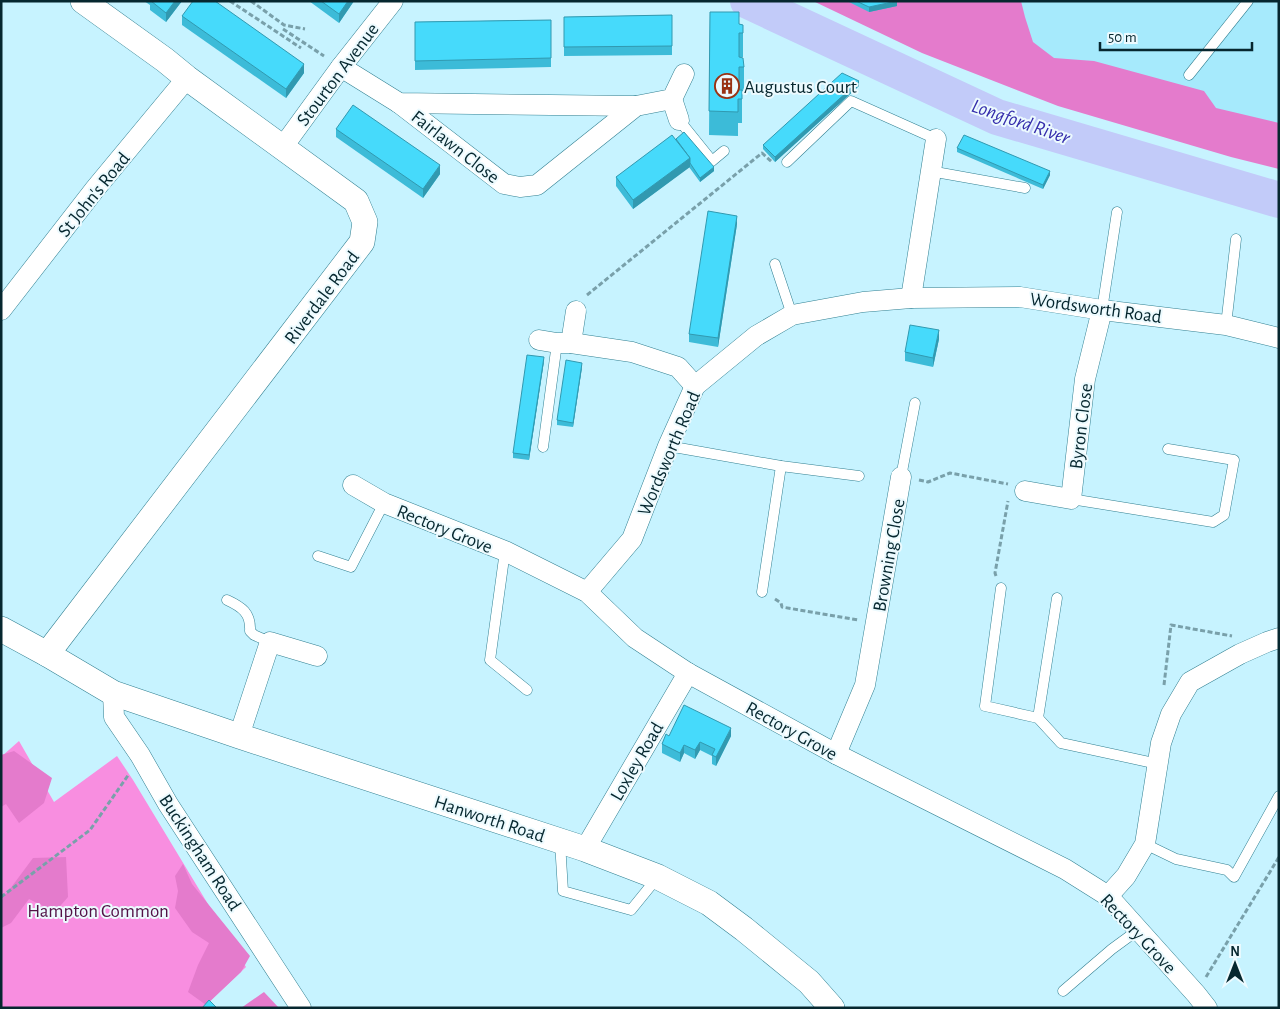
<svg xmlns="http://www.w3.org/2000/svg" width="1280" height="1009" font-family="'Alegreya Sans',sans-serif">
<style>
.built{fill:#a6eafc}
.green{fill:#f88ee0}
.forest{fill:#e47bcc}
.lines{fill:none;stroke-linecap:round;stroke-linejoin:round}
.river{stroke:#c2cbf9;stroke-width:36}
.service-casing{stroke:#328092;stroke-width:11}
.minor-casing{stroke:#328092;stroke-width:21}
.tertiary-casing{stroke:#328092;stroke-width:26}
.path{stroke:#79a0aa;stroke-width:3;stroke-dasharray:5 2.5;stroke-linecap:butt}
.service{stroke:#fff;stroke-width:10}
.minor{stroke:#fff;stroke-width:20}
.tertiary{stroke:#fff;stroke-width:25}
.wall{fill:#3cbbd8}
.shaded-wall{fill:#3199b0}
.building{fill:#46dafb;stroke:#3199b0}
.labels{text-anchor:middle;stroke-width:4;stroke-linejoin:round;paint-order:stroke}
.street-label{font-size:19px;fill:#06272f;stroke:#ecfafe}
.poi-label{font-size:19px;fill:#06272f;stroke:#ecfafe;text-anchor:start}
.park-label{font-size:19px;fill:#521146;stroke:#ecfafe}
.water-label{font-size:20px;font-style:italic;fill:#352dac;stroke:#ecfafe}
</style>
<rect width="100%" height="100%" fill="#c7f3ff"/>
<path class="built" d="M 1004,1 L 1279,1 L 1279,129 L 1035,67 Z"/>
<path class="green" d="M 19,741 L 54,802 L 117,756 L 133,780 L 246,967 L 203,1008 L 1,1008 L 1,757 Z"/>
<g class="forest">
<path d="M 813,1 L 1021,1 L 1025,17 L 1033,42 L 1054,58 L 1094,61 L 1204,91 L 1216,108 L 1279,123 L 1279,169 L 1231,157 L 1058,106 L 922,53 Z"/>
<path d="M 14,751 L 52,778 L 44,803 L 19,823 L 6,804 L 1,807 L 1,755 Z"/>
<path d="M 66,857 L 68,897 L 55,912 L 29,899 L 11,923 L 1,928 L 1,898 L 7,893 L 33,858 Z"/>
<path d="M 183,864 L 192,884 L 250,956 L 241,972 L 206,1005 L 188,992 L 198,965 L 209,943 L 192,932 L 175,908 L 178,891 L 175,876 Z"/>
<path d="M 264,992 L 279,1008 L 241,1008 Z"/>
</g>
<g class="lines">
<path class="river" d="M 748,1 L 997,117 L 1279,200"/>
<defs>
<g id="service">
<path d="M 1189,75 L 1248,1"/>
<path d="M 679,120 L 712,161 L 724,151"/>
<path d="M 787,162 L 851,101 L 936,139"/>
<path d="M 930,171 L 1025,188"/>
<path d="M 775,264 L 792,315"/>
<path d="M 1102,310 L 1117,212"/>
<path d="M 1226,325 L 1236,239"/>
<path d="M 668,446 L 781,466 L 859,476"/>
<path d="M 543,447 L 557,343"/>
<path d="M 901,477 L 915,403"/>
<path d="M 1071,499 L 1213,522 L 1224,515 L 1234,460 L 1168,449"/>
<path d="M 505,551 L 490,660 L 527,690"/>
<path d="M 318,556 L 351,567 L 384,503"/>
<path d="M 1001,588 L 985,706 L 1038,718 L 1061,743 L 1158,764"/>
<path d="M 762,592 L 781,466"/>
<path d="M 227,600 C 242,607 251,613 250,631 L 254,635 L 270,642"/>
<path d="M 1038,718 L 1057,598"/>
<path d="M 560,842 L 563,891 L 631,910 L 657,878"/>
<path d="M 1145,844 L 1176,859 L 1227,870 L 1234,877 L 1279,796"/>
<path d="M 1063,991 L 1112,949 L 1138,930"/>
</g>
<g id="minor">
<path d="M 341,67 L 399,103 L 636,106"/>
<path d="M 672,99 L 679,120"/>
<path d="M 399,103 L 504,184 L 520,187 L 537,185 L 636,106 L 672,99 L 684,74"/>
<path d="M 282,148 L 341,67 L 393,1"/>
<path d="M 911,298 L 936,139"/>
<path d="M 1,310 L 95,189 L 187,78"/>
<path d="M 539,340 L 557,343 L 571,343 L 632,352 L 678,367 L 695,386"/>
<path d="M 571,343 L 576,311"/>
<path d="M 353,485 L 384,503 L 505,551 L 587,592 L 635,638 L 688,673 L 836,754 L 1065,869 L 1108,896 L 1196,994 L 1207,1008"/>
<path d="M 1025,491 L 1071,499 L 1085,379 L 1102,310"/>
<path d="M 587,592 L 632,539 L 668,446 L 695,386 L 756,336 L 792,315 L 863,302 L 911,298 L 1020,297 L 1102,310 L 1226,325 L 1279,338"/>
<path d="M 113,693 L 114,717 L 140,755 L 168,804 L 301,1008"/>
<path d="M 239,736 L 270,642 L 317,656"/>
<path d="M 836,754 L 865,685 L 901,477"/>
<path d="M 585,849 L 688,673"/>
<path d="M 1108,896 L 1126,876 L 1145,844 L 1161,743 L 1171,714 L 1190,682 L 1240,654 L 1267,642 L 1279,638"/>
</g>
<g id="tertiary">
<path d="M 1,629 L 47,654 L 113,693 L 239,736 L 585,849 L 658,877 L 709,903 L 744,929 L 809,982 L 832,1008"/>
<path d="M 47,654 L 362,242 L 365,222 L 356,201 L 187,78 L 165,60 L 83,1"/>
</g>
</defs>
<use href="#service" class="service-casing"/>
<use href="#minor" class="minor-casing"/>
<use href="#tertiary" class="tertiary-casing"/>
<g class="path">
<path d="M 230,1 L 301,48"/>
<path d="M 251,1 L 284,25 L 305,29"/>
<path d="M 283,29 L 324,56"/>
<path d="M 587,295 L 762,153 L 772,162"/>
<path d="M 919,480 L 928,482 L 950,473 L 1008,484"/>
<path d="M 996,576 L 995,573 L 1008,501"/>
<path d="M 775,599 L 781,603 L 782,607 L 858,620"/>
<path d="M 1164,685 L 1171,625 L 1232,636"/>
<path d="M 1,897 L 90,830 L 129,774"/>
<path d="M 1206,977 L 1279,857"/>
</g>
<use href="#service" class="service"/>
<use href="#minor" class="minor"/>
<use href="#tertiary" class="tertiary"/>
</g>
<g class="wall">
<path d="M 144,1 L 182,1 L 166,22 L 150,10 L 150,5 Z"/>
<path d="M 309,1 L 354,1 L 339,23 Z"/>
<path d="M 847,1 L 897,1 L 897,6 L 869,12 Z"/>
<path d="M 710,12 L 739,24 L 743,25 L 743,57 L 739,57 L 744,67 L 744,91 L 742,91 L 742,123 L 738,123 L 738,136 L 709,135 Z"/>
<path d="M 672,15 L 672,55 L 564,56 L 564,17 Z"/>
<path d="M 182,16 L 304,73 L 286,98 L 182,25 Z"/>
<path d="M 551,20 L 551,67 L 415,70 L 415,22 Z"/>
<path d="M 859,86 L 775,162 L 763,149 L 763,145 Z"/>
<path d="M 336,129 L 440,174 L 423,198 L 336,137 Z"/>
<path d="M 676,139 L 714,171 L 700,182 L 689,167 L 633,209 L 616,186 L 616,177 Z"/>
<path d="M 957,148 L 1050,175 L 1043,189 L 957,152 Z"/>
<path d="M 737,224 L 718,347 L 689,342 L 689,334 Z"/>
<path d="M 939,339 L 933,367 L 905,361 L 905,352 Z"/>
<path d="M 544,361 L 529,460 L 513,458 L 513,453 Z"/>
<path d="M 582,367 L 573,427 L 557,425 L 557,420 Z"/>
<path d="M 669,736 L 731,736 L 716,766 L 712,764 L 712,756 L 700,750 L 695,759 L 684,753 L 680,762 L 662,753 L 662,744 Z"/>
</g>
<g class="shaded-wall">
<path d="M 175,1 L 182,1 L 166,22 L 166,13 Z"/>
<path d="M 348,1 L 354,1 L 339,23 L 339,14 Z"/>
<path d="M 897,1 L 897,6 L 869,12 L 869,7 Z"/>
<path d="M 304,64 L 304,73 L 286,98 L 286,89 Z"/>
<path d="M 859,81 L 859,86 L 775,162 L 775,157 Z"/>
<path d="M 690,158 L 690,167 L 633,209 L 633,200 Z"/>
<path d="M 440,165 L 440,174 L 423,198 L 423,189 Z"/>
<path d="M 714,167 L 714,171 L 700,182 L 700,178 Z"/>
<path d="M 1050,171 L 1050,175 L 1043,189 L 1043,185 Z"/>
<path d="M 737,216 L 737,224 L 718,347 L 718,338 Z"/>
<path d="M 939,330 L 939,339 L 933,367 L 933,358 Z"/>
<path d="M 544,357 L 544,361 L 529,460 L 529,455 Z"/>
<path d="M 582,363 L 582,367 L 573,427 L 573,423 Z"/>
<path d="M 731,728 L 731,736 L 716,766 L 716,757 Z"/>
<path d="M 700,742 L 700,750 L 695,759 L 695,750 Z"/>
<path d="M 684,745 L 684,753 L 680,762 L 680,753 Z"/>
</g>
<g class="building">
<path d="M 151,1 L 175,1 L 166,13 Z"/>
<path d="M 193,1 L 215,1 L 304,64 L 286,89 L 182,16 Z"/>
<path d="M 321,1 L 348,1 L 339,14 Z"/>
<path d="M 856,1 L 897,1 L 869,7 Z"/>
<path d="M 710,12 L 739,12 L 739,24 L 743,25 L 743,33 L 739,33 L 739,57 L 743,58 L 744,67 L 739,67 L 739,90 L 742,90 L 742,99 L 738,99 L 738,112 L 709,111 Z"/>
<path d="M 672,15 L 672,46 L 564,47 L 564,17 Z"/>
<path d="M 551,20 L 551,58 L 415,61 L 415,22 Z"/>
<path d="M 842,73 L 859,81 L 775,157 L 763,145 Z"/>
<path d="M 353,105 L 440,165 L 423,189 L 336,129 Z"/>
<path d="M 684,132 L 714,167 L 700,178 L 690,163 L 690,158 L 676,139 Z"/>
<path d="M 672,135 L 690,158 L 633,200 L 616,177 Z"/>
<path d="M 964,135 L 1050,171 L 1043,185 L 957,148 Z"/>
<path d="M 708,211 L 737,216 L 718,338 L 689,334 Z"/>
<path d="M 910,325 L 939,330 L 933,358 L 905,352 Z"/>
<path d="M 527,355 L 544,357 L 529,455 L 513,453 Z"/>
<path d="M 566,360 L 582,363 L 573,423 L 557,420 Z"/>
<path d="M 684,705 L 731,728 L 716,757 L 712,755 L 715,749 L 700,742 L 695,750 L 684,745 L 680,753 L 662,744 L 666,734 L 669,736 Z"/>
<path d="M 209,1000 L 217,1008 L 202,1008 Z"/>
</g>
<defs>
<symbol id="building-ring" viewBox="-11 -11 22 22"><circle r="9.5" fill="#ecfafe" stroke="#993213" stroke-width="1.5"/><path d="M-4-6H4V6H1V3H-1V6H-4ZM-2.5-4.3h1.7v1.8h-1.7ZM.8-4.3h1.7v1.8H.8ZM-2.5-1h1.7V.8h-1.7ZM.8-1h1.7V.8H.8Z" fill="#993213"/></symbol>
</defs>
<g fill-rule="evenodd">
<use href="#building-ring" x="713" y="72" width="28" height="28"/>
</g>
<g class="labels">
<g class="street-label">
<text transform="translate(337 74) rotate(-53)" y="7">Stourton Avenue</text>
<text transform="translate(456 146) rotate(38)" y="7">Fairlawn Close</text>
<text transform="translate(93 194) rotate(-51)" y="7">St John's Road</text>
<text transform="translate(321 297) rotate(-53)" y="7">Riverdale Road</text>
<text transform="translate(1096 307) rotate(8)" y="7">Wordsworth Road</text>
<text transform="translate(1080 426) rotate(-83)" y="7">Byron Close</text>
<text transform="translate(668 453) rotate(-67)" y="7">Wordsworth Road</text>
<text transform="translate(445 528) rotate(22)" y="7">Rectory Grove</text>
<text transform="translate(888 555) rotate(-80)" y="7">Browning Close</text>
<text transform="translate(792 730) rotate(29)" y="7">Rectory Grove</text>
<text transform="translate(636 761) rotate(-60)" y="7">Loxley Road</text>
<text transform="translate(490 818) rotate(18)" y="7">Hanworth Road</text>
<text transform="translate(201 852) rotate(57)" y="7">Buckingham Road</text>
<text transform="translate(1139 933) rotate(47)" y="7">Rectory Grove</text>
</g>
<g class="poi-label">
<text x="744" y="93">Augustus Court</text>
</g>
<g class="park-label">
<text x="98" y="917">Hampton Common</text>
</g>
<g class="water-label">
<text transform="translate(1021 121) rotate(19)" y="7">Longford River</text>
</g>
</g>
<rect width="1280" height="1009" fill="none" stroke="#06272f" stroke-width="5"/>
<g transform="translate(1235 964)" stroke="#ecfafe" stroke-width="4" paint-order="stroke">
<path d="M0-4L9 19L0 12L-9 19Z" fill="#06272f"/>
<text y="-8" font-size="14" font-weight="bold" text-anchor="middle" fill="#06272f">N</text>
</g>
<path d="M1100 42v8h152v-8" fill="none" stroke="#06272f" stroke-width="2.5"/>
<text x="1108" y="42" font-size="15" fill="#06272f" stroke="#ecfafe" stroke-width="4" paint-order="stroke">50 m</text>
</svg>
